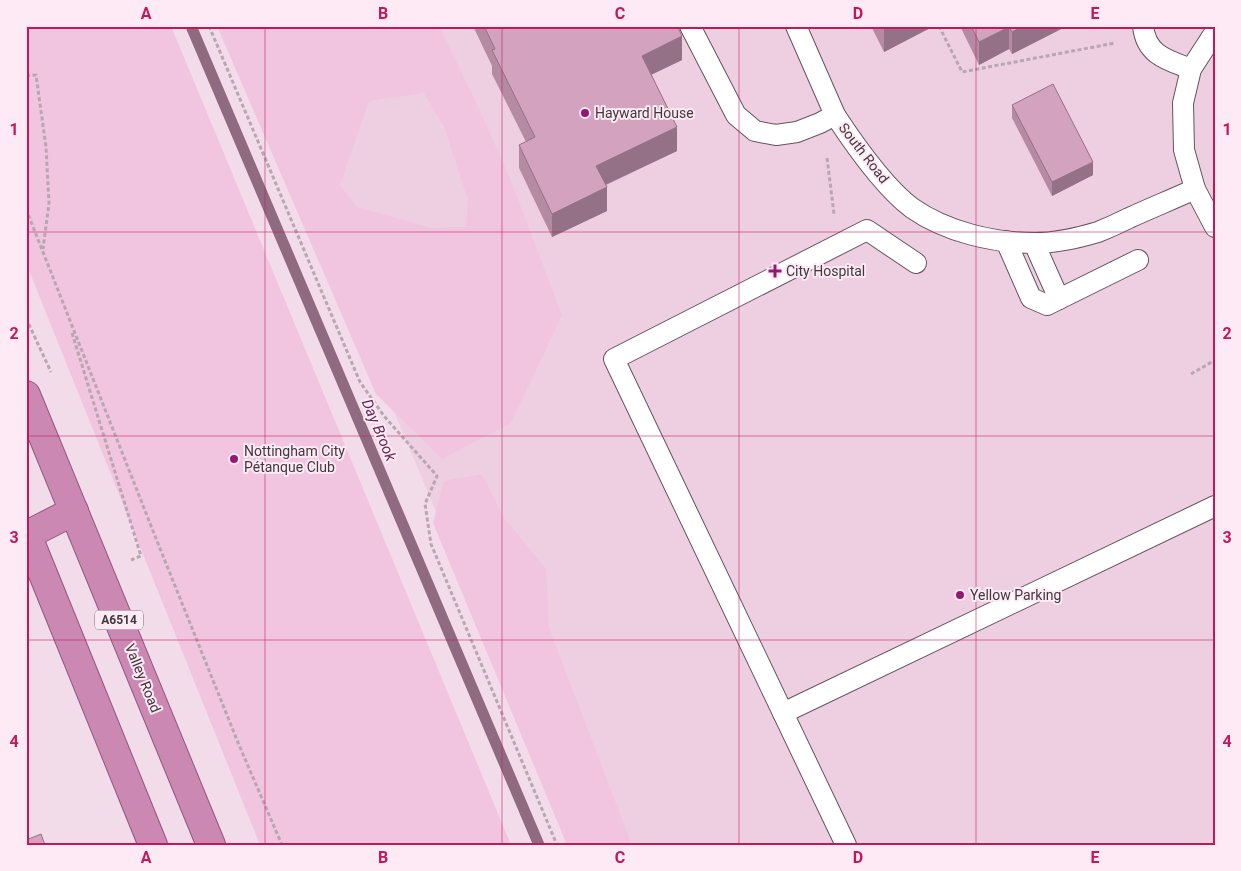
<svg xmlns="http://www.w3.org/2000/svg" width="1241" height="871" font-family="Roboto,sans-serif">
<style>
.built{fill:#eecfe1}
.green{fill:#f1c4df;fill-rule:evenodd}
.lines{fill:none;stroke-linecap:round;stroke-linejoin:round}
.stream{stroke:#8f6a80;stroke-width:11}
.service-casing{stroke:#67535f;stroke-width:22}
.trunk-casing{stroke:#92587d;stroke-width:30}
.path{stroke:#b8a6b0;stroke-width:3;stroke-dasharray:4 2.5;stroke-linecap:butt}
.service{stroke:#fff;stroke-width:20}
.trunk{stroke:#ca88b2;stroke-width:28}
.wall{fill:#b58ba4}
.shaded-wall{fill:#947186}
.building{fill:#d3a2bf;stroke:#947186}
.grid{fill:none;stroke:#c2185b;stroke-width:1;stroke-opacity:0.55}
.poi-dot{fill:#941872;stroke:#fdeaf5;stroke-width:2}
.labels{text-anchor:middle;stroke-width:4;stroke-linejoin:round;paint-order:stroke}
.shield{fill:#fdeaf5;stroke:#796d74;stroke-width:1}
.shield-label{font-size:12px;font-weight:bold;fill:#41383d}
.poi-label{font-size:14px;fill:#41383d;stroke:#fdeaf5;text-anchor:start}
.street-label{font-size:14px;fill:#41383d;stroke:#fdeaf5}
.water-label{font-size:15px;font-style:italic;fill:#652951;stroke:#fdeaf5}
.neatline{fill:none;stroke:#c2185b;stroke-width:2}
.grid-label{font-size:16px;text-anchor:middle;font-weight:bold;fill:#c2185b}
</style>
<rect width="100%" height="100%" fill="#f3dce9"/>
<path class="built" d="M 232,26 L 1215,26 L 1215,845 L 576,845 Z"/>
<g class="green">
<path d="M 26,26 L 171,26 L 511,845 L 260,845 L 26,263 Z"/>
<path d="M 217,26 L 439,26 L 473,96 L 509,176 L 562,315 L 511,423 L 442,459 L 376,394 ZM 424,93 L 445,129 L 468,200 L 466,227 L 431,228 L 357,207 L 340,185 L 369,101 Z"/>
<path d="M 482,474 L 504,518 L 546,569 L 549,628 L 632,845 L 567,845 L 433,523 L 444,481 Z"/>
</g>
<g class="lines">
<path class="stream" d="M 191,26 L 539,845"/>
<defs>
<g id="service">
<path d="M 690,26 L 736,115 L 755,131 L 776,135 L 797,132 L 820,123 L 835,115"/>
<path d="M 796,26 L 835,115 C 854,144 884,187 912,208 C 946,232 994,243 1035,243 C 1055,243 1078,238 1098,232 C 1108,228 1119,223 1129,218 C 1151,208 1173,199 1195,189"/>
<path d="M 1143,26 C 1146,55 1167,60 1191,69"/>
<path d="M 1215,32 L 1191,69 L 1183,103 L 1184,150 L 1195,189 L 1215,227"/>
<path d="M 1006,241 L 1031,298 L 1047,305 L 1138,260"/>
<path d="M 1034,243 L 1059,299"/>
<path d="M 783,713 L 1215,506"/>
<path d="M 846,845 L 614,359 L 867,230 L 916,263"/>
</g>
<g id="trunk">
<path d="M 26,395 L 211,845"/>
<path d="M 26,532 L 153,845"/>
<path d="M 27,535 L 74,511"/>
</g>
</defs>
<use href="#service" class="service-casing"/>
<use href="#trunk" class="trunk-casing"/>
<g class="path">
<path d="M 209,26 L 360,382 L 384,416 L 437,476 L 425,504 L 431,544 L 557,845"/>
<path d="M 939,26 L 962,72 L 1115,43"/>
<path d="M 26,76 L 36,75 L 46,147 L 49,203 L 43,249"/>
<path d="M 827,158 L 834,214"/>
<path d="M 26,209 L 157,541 L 239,745 L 282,845"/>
<path d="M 26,318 L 51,372"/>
<path d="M 72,333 L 141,556 L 131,560"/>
<path d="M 1191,374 L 1215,360"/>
</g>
<use href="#service" class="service"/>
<use href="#trunk" class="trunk"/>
</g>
<g class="wall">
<path d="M 473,26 L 677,26 L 682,60 L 651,75 L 677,151 L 606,185 L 607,211 L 552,237 L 519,168 L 519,145 L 526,142 L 492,74 L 492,66 Z"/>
<path d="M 871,26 L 934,26 L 884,52 Z"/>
<path d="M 960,26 L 1067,26 L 1012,54 L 1009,49 L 979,65 Z"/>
<path d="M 1012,105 L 1093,175 L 1052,196 L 1012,118 Z"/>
</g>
<g class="shaded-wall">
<path d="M 889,26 L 934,26 L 884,52 L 884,29 Z"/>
<path d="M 1023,26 L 1067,26 L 1012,54 L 1012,32 Z"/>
<path d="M 1009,27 L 1009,49 L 979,65 L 979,42 Z"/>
<path d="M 682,36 L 682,60 L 642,79 L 642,56 Z"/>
<path d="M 677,127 L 677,151 L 596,189 L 596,166 Z"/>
<path d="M 1093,162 L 1093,175 L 1052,196 L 1052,182 Z"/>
<path d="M 607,187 L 607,211 L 552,237 L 552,214 Z"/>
</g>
<g class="building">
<path d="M 484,26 L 677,26 L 682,36 L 642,56 L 677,127 L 596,166 L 607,187 L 552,214 L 519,145 L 535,137 L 492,50 L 495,49 Z"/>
<path d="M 882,26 L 889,26 L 884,29 Z"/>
<path d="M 971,26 L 1023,26 L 1012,32 L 1009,27 L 979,42 Z"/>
<path d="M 1053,84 L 1093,162 L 1052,182 L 1012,105 Z"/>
<path d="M 41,834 L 45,845 L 26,845 L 26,840 Z"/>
</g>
<path class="grid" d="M 265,26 L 265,845M 502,26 L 502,845M 739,26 L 739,845M 976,26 L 976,845M 26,232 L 1215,232M 26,436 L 1215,436M 26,640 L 1215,640"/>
<g class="poi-dot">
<circle cx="585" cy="113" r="5"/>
<path d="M772.5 263.5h5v5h5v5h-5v5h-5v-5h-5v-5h5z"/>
<circle cx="234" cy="459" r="5"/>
<circle cx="960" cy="595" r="5"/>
</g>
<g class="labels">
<rect class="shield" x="95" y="610.5" width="48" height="19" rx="4"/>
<g class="shield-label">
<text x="119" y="624">A6514</text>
</g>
<g class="poi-label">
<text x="595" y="118">Hayward House</text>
<text x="786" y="276">City Hospital</text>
<text x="244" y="456">Nottingham City<tspan x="244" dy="16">Pétanque Club</tspan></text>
<text x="970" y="600">Yellow Parking</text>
</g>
<g class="street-label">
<text transform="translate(864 153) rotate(52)" y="5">South Road</text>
<text transform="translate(143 678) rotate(68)" y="5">Valley Road</text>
</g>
<g class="water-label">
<text transform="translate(379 430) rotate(67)" y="5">Day Brook</text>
</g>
</g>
<rect width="1241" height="871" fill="none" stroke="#fdeaf5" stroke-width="55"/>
<rect x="28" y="28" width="1186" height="816" class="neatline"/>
<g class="grid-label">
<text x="146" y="19">A</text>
<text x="383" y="19">B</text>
<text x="620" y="19">C</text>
<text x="858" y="19">D</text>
<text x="1095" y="19">E</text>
<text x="14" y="135">1</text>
<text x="1227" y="135">1</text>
<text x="14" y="339">2</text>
<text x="1227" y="339">2</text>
<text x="14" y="543">3</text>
<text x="1227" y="543">3</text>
<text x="14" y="747">4</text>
<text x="1227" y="747">4</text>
<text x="146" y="863">A</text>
<text x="383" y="863">B</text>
<text x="620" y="863">C</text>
<text x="858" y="863">D</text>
<text x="1095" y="863">E</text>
</g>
</svg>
